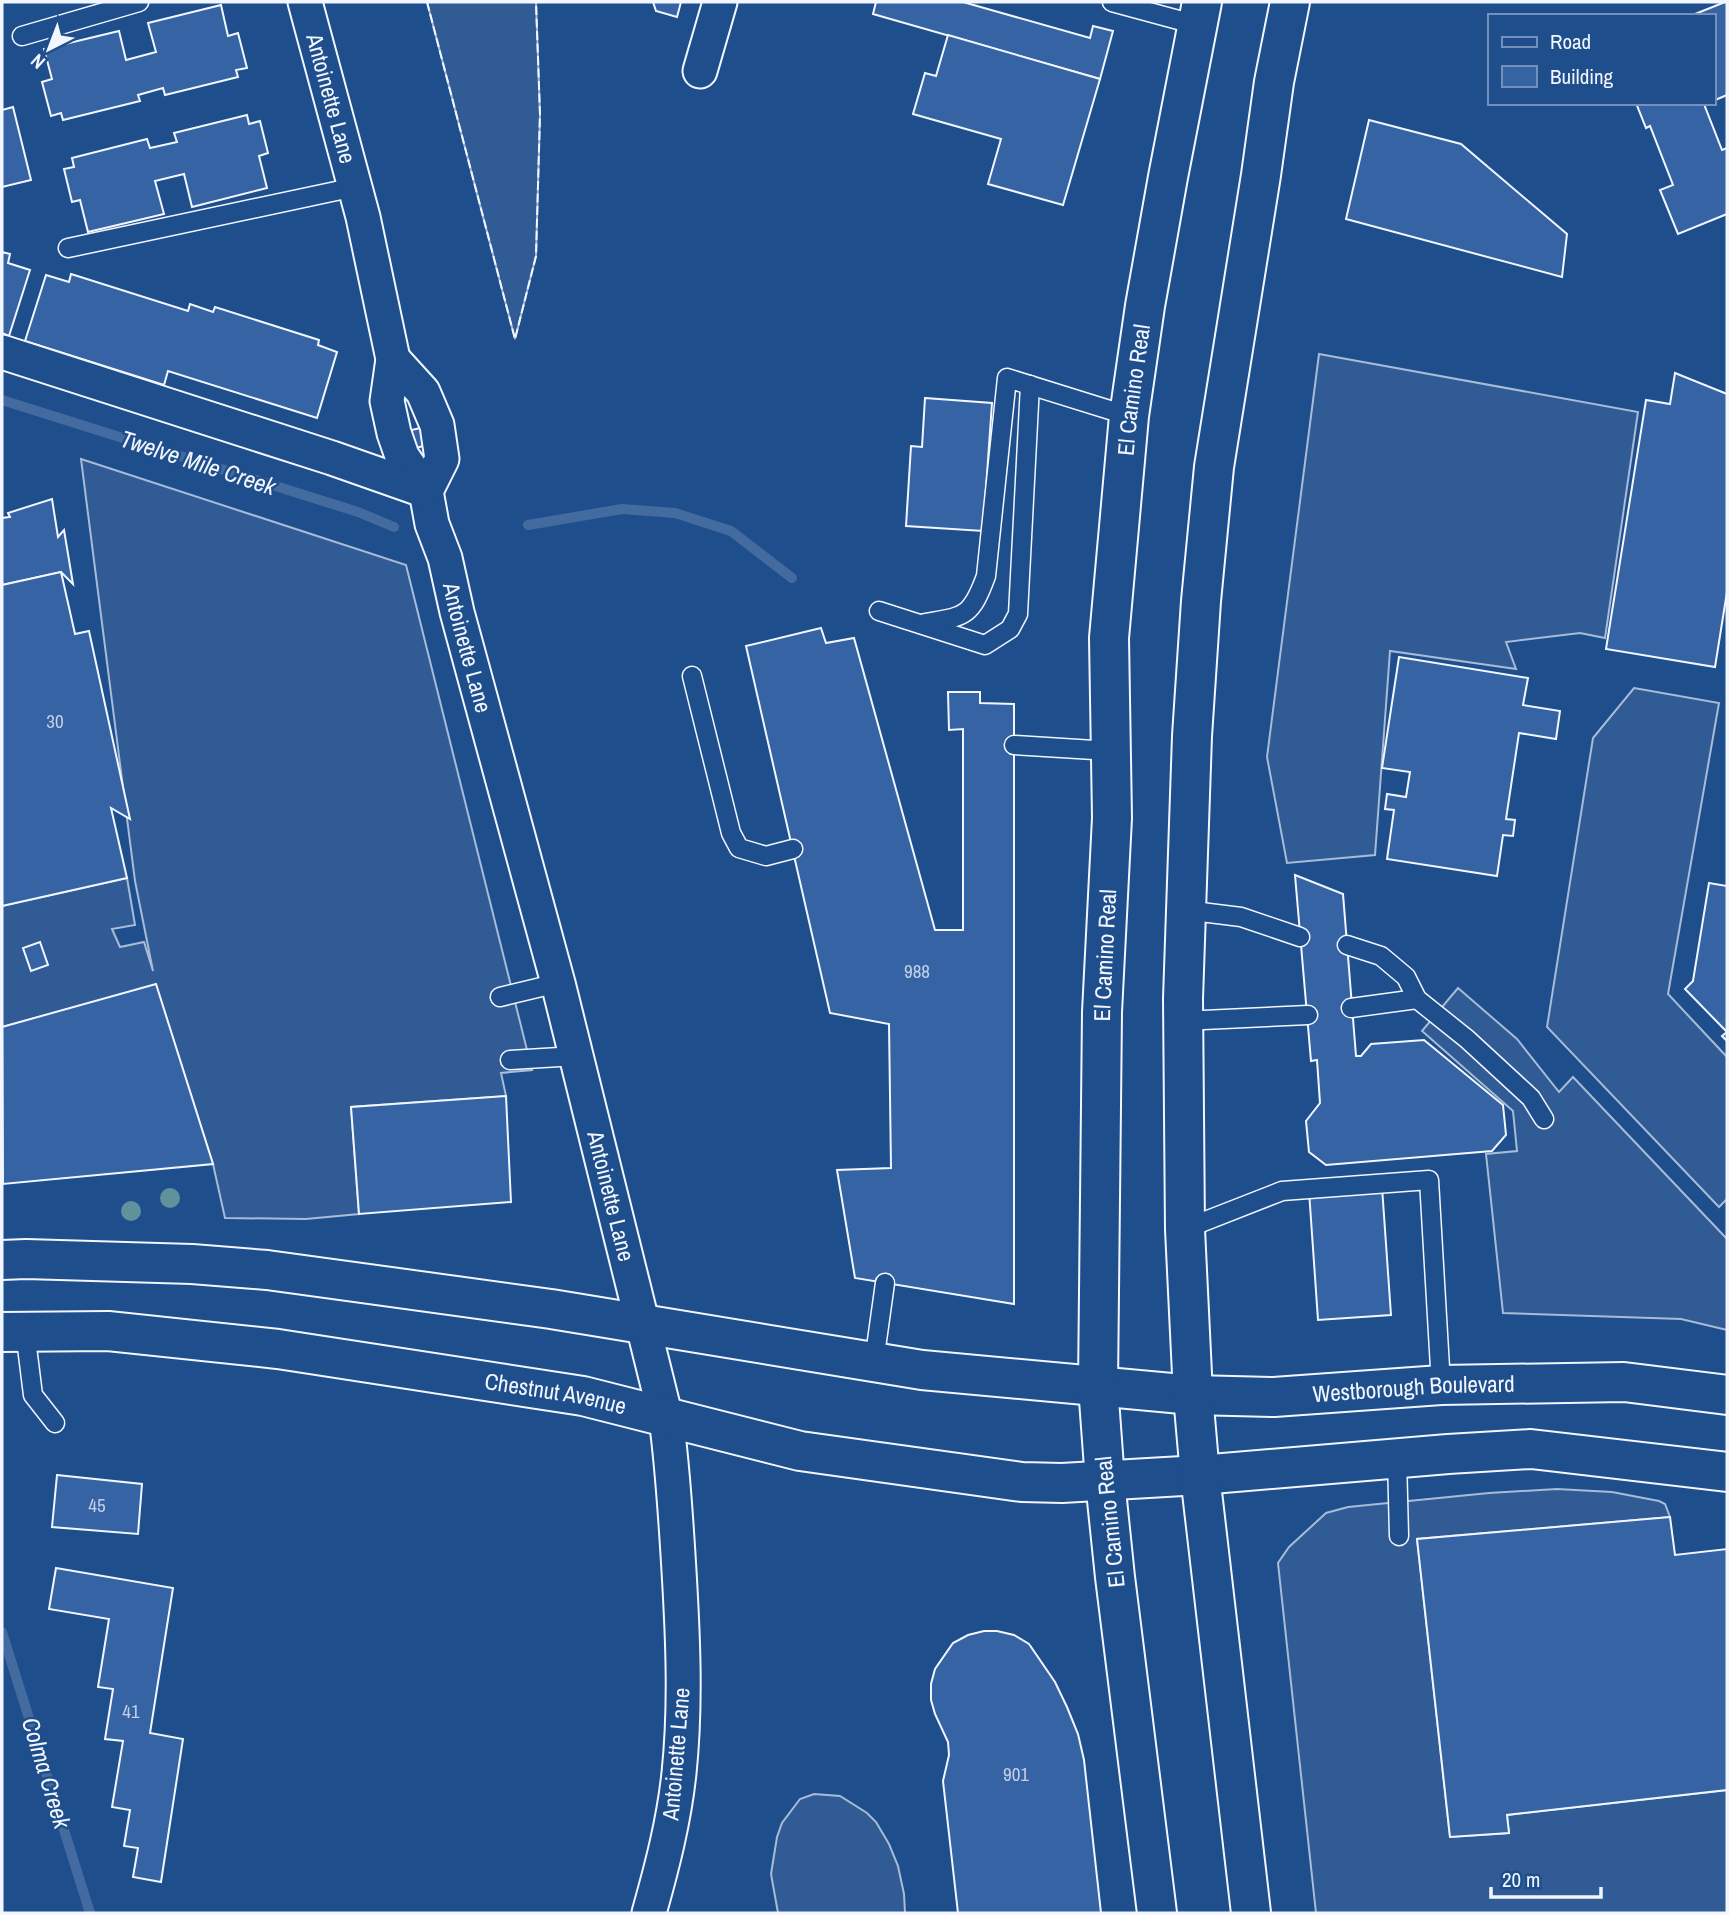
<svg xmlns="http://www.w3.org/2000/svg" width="1729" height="1915" font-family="'Archivo Narrow',sans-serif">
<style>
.built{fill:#305b95;stroke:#a8bbd7;stroke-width:2}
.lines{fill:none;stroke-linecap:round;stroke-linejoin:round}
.stream{stroke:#446ba0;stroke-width:10}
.building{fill:#3563a3;stroke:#f2f6ff;stroke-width:2}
.lane-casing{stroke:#f2f6ff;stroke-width:21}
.street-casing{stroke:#f2f6ff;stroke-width:37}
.secondary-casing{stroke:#f2f6ff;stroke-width:42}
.primary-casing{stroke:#f2f6ff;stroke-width:42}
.lane{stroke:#1f4e8c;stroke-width:18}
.street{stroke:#1f4e8c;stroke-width:33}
.secondary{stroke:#1f4e8c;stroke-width:38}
.primary{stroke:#1f4e8c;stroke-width:38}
.fence{stroke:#f2f6ff;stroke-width:2;stroke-dasharray:9 3.5;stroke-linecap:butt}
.tree{fill:#61919a}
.labels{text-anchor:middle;stroke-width:5;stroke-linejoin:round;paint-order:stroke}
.number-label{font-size:19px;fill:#c3d1e8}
.street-label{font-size:23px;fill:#f2f6ff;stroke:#1f4e8c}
.water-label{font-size:24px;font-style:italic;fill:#f2f6ff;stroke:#1f4e8c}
</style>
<rect width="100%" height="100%" fill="#1f4e8c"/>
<g class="built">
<path d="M 427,2 L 536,2 L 540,115 L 536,256 L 515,339 Z"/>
<path d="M 1319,354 L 1638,412 L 1605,638 L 1580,633 L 1506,642 L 1516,669 L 1390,651 L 1375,855 L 1287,863 L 1267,757 Z"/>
<path d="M 81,459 L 406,565 L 532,1070 L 501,1073 L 506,1096 L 351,1107 L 359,1214 L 306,1219 L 225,1218 L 213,1164 L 156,985 L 2,1027 L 2,906 L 127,878 L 135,925 L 112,929 L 120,947 L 144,942 L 153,971 L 135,881 Z"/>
<path d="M 1634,688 L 1719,703 L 1668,994 L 1727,1057 L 1727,1199 L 1719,1207 L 1547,1027 L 1593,738 Z"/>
<path d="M 1458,988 L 1517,1039 L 1559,1092 L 1573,1077 L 1727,1239 L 1727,1330 L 1681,1319 L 1503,1313 L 1486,1154 L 1517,1151 L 1513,1111 L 1422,1031 Z"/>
<path d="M 1557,1489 L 1612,1492 L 1659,1501 L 1665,1504 L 1670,1517 L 1417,1539 L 1450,1837 L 1509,1833 L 1507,1815 L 1727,1790 L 1727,1913 L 1316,1913 L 1278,1563 L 1289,1547 L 1326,1513 L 1348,1507 L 1489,1493 Z"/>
<path d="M 814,1794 L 840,1796 L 867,1813 L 876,1822 L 889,1844 L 898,1866 L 904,1894 L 905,1913 L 778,1913 L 771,1874 L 777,1837 L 782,1823 L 800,1799 Z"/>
</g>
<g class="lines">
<g class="stream">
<path d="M 2,400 L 358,512 L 394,527"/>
<path d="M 528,525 L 622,509 L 675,513 L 731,531 L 792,578"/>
<path d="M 2,1632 L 90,1913"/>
</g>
</g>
<g class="building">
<path d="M 653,2 L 681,2 L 677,17 L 656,11 Z"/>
<path d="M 876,2 L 963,2 L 1090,38 L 1093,26 L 1113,31 L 1100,79 L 873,14 Z"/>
<path d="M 1725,2 L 1727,2 L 1727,95 L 1713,101 L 1713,16 L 1690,16 Z"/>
<path d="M 221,5 L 228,36 L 238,33 L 247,68 L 236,70 L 238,77 L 165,95 L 163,88 L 138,95 L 140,101 L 63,120 L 61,113 L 51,116 L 42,82 L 52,79 L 44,49 L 119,31 L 126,60 L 156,52 L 148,23 Z"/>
<path d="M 948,35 L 1100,79 L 1063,205 L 988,184 L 1001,139 L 913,114 L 925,73 L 936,76 Z"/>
<path d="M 1636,103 L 1707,103 L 1704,104 L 1722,150 L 1727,148 L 1727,214 L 1678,234 L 1660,190 L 1673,185 L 1650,126 L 1646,128 Z"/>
<path d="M 13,107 L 31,180 L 2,187 L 2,110 Z"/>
<path d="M 247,115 L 249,124 L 260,121 L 268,153 L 259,156 L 267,188 L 192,207 L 184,174 L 155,181 L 164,214 L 88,232 L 80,200 L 72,202 L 64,169 L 74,167 L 72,158 L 147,139 L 150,148 L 177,142 L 174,133 Z"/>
<path d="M 1369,120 L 1461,144 L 1567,234 L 1562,277 L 1346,219 Z"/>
<path d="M 2,252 L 10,254 L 8,263 L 30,270 L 9,336 L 2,333 Z"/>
<path d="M 71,274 L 188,311 L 190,304 L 213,312 L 215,307 L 319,340 L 318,345 L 337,352 L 317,418 L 168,371 L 164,385 L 25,341 L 46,275 L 69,282 Z"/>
<path d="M 1675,373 L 1727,394 L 1727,592 L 1715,667 L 1606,649 L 1646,400 L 1670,404 Z"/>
<path d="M 925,398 L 992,403 L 983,531 L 906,526 L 911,446 L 922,447 Z"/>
<path d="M 425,427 L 428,445 L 411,449 L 407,431 Z"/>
<path d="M 52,499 L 58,537 L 64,530 L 73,584 L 61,572 L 2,585 L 2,518 L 10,517 L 8,513 Z"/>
<path d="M 61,572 L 75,634 L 89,631 L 130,819 L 111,808 L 127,878 L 2,906 L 2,585 Z"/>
<path d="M 821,628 L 826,643 L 854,638 L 935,930 L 963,930 L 963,729 L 949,730 L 948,692 L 980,692 L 980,703 L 1014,704 L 1014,1304 L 855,1278 L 837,1170 L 891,1168 L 889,1024 L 830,1013 L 746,646 Z"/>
<path d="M 1399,657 L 1528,678 L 1523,705 L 1560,711 L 1556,739 L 1519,733 L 1506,819 L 1515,820 L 1513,836 L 1503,835 L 1497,876 L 1387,859 L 1394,810 L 1385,809 L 1387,794 L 1406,797 L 1410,772 L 1382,768 Z"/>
<path d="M 1295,875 L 1343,894 L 1356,1056 L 1361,1056 L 1371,1044 L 1424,1040 L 1503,1105 L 1506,1135 L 1492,1151 L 1326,1165 L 1309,1152 L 1306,1121 L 1320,1103 L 1317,1060 L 1311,1061 Z"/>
<path d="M 1709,883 L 1727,886 L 1727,1041 L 1722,1036 L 1727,1032 L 1685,989 L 1693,981 Z"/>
<path d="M 40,942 L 48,965 L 31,971 L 23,948 Z"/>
<path d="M 156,984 L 213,1164 L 3,1184 L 2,1027 Z"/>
<path d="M 506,1096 L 511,1202 L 359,1214 L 351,1107 Z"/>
<path d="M 1382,1187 L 1391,1315 L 1318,1320 L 1309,1191 Z"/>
<path d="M 57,1475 L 142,1484 L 138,1534 L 52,1527 Z"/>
<path d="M 1670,1517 L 1675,1555 L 1727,1549 L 1727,1790 L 1507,1815 L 1509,1833 L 1450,1837 L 1417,1539 Z"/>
<path d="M 56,1568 L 173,1588 L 150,1733 L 183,1739 L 161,1882 L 133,1877 L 138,1848 L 124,1846 L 130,1810 L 112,1807 L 123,1741 L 105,1739 L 113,1689 L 98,1687 L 109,1619 L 49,1609 Z"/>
<path d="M 984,1631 L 997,1631 L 1014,1635 L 1029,1644 L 1055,1682 L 1067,1707 L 1078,1734 L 1084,1760 L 1101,1913 L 958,1913 L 943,1781 L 949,1755 L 948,1742 L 935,1714 L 931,1700 L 931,1684 L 935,1669 L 953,1643 L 968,1635 Z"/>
</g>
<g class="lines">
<defs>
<g id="lane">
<path d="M 1112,2 L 1197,25"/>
<path d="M 22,36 L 139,2"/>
<path d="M 68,248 L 355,187"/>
<path d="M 879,611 L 985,645 L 1010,629 L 1018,614 L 1030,385"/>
<path d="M 921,624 C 963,616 970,620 986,576 L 1007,378 L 1129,416"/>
<path d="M 692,676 L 731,833 L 739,848 L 766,856 L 793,849"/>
<path d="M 1014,745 L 1110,751"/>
<path d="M 1185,910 L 1241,917 L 1300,937"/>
<path d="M 1347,945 L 1381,956 L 1406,977 L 1417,999 L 1467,1039 L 1531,1098 L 1544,1119"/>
<path d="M 500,997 L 558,983"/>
<path d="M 1351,1008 L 1417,999"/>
<path d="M 1182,1021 L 1308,1015"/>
<path d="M 510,1060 L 576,1056"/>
<path d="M 1185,1229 L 1282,1191 L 1429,1180 L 1441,1385"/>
<path d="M 25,1331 L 33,1395 L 55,1423"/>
<path d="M 874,1362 L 885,1283"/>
<path d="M 1397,1458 L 1399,1536"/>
</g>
<g id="street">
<path id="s1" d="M 305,2 L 363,217 L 393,359 L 387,401 L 394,433 L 402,456 L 426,491 L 432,524 L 445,558 L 457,612 L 558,983 L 666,1418 C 673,1469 676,1520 679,1571 C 683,1638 686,1706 679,1773 C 674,1821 662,1867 649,1913"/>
<path d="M 700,71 L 720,2"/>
<path d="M 2,352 L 332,458 L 426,491"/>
<path d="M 393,359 L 423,392 L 437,425 L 442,459 L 426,491"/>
</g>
<g id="secondary">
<path id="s2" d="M 2,1260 L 26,1259 L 192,1264 L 267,1270 L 551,1309 L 922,1370 L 1193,1395 L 1274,1397 L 1441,1385 L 1624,1382 L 1727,1395"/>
<path id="s3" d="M 2,1332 L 108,1331 L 278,1349 L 583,1396 L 800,1451 L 1022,1482 L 1062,1483 L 1200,1475 L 1448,1454 L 1531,1449 L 1727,1472"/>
</g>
<g id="primary">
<path id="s4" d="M 1157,1913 L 1115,1577 L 1105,1481 L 1098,1386 L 1102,1012 L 1112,818 L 1109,638 L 1129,416 L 1145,306 L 1168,177 L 1202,2"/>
<path d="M 1251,1913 L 1200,1475 L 1193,1395 L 1185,1229 L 1183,999 L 1192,736 L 1201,601 L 1214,467 L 1261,175 L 1274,82 L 1290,2"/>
</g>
</defs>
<use href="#lane" class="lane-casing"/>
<use href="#street" class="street-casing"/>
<use href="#secondary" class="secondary-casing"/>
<use href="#primary" class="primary-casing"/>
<use href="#lane" class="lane"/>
<use href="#street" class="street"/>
<use href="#secondary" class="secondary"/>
<use href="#primary" class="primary"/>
<path class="fence" d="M 427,2 L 515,339 L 536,256 L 540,114 L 536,2"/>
</g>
<g class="tree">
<circle cx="170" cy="1198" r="10"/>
<circle cx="131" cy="1211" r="10"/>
</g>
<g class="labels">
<g class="number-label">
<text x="55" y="728">30</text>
<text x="917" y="978">988</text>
<text x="97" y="1512">45</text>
<text x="131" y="1718">41</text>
<text x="1016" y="1781">901</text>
</g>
<g class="street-label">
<text dy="8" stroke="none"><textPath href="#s1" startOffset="100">Antoinette Lane</textPath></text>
<text dy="8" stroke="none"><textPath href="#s4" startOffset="1528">El Camino Real</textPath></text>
<text dy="8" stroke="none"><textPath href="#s1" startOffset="672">Antoinette Lane</textPath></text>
<text dy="8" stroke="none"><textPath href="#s4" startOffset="961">El Camino Real</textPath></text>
<text dy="8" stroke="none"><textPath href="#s1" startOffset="1239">Antoinette Lane</textPath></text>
<text dy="8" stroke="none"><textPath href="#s2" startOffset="1421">Westborough Boulevard</textPath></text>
<text dy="8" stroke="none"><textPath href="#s3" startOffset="558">Chestnut Avenue</textPath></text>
<text transform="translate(1110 1522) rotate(-96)" y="8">El Camino Real</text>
<text transform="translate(676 1754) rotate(-85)" y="8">Antoinette Lane</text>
</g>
<g class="water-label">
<text transform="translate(198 463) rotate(18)" y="8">Twelve Mile Creek</text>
<text transform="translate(46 1773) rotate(73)" y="8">Colma Creek</text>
</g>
</g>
<rect width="1729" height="1915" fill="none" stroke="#f2f6ff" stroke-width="7"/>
<rect x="1488" y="14" width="228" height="91" fill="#1f4e8c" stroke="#7391ba" stroke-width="2"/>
<rect x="1502" y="37" width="35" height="10" fill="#1f4e8c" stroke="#7391ba" stroke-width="2"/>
<text x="1550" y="49" font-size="21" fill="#f2f6ff">Road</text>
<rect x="1502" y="66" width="35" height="21" fill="#3563a3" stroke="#7391ba" stroke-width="2"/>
<text x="1550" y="84" font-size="21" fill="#f2f6ff">Building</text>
<g transform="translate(49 49) rotate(222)" stroke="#1f4e8c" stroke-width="5" paint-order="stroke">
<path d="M0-5L12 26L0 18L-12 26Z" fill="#f2f6ff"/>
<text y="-10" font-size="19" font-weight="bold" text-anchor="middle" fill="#f2f6ff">N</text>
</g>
<path d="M1491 1887v10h110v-10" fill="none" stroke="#f2f6ff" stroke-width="3.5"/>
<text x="1502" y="1887" font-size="21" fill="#f2f6ff" stroke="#1f4e8c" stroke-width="5" paint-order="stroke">20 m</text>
</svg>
